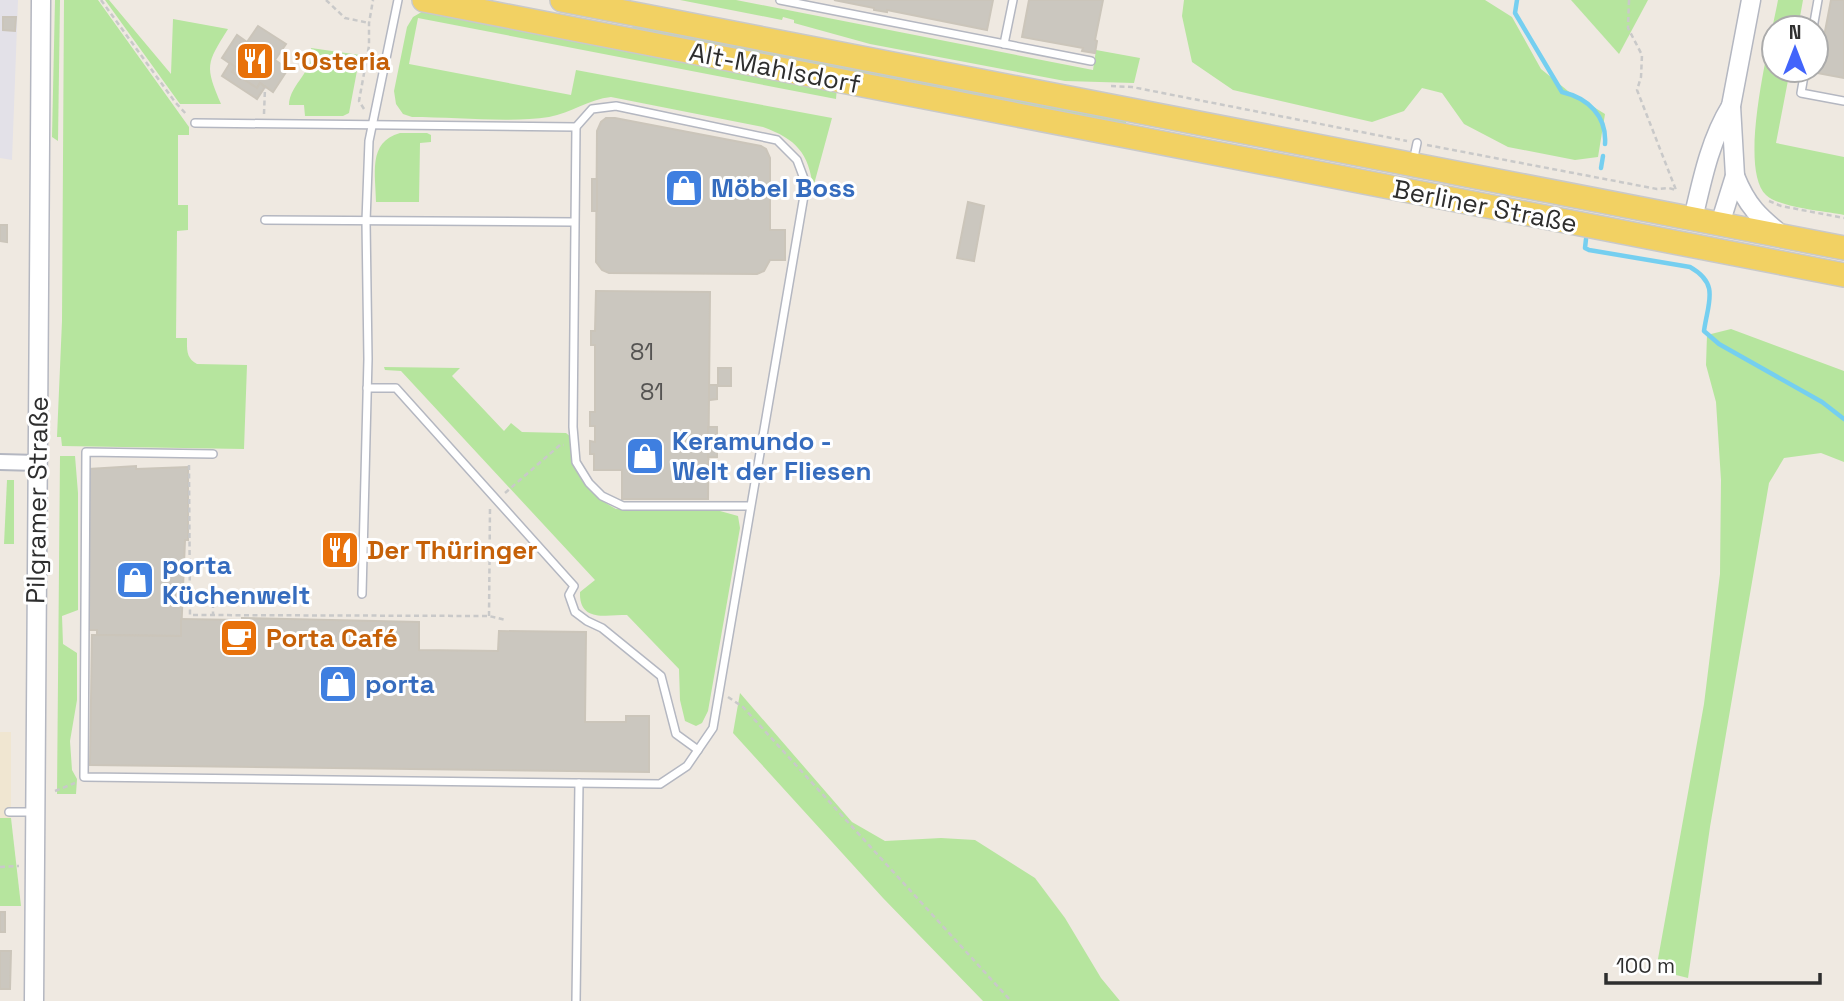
<svg xmlns="http://www.w3.org/2000/svg" width="1844" height="1001" font-family="'Space Grotesk',sans-serif">
<style>
.industrial{fill:#e3e1e8}
.education{fill:#f0e6d1}
.green{fill:#b6e59e}
.lines{fill:none;stroke-linecap:round;stroke-linejoin:round}
.stream{stroke:#75cff0;stroke-width:4.5}
.building{fill:#cbc7bf;stroke:#cbc5ba;stroke-width:2}
.service-casing{stroke:#b4b7c1;stroke-width:10}
.minor-casing{stroke:#b4b7c1;stroke-width:18}
.tertiary-casing{stroke:#b4b7c1;stroke-width:21}
.primary-casing{stroke:#c9c9c9;stroke-width:26}
.path{stroke:#c9c9c9;stroke-width:2.5;stroke-dasharray:5 3.5;stroke-linecap:butt}
.service{stroke:#fff;stroke-width:7}
.minor{stroke:#fff;stroke-width:14}
.tertiary{stroke:#fff;stroke-width:18}
.primary{stroke:#f2d163;stroke-width:23}
.labels{text-anchor:middle;stroke-width:6;stroke-linejoin:round;paint-order:stroke}
.number-label{font-size:23px;fill:#555452}
.food-label{font-size:26px;font-weight:bold;fill:#c56008;stroke:#fff;text-anchor:start}
.street-label{font-size:26px;fill:#2e2e2e;stroke:#fff}
.shop-label{font-size:26px;font-weight:bold;fill:#366cbe;stroke:#fff;text-anchor:start}
</style>
<rect width="100%" height="100%" fill="#efe9e1"/>
<path class="industrial" d="M 0,0 L 18,0 L 12,160 L 0,158 Z"/>
<rect class="education" x="0" y="732" width="11" height="86"/>
<g class="green">
<path d="M 55,0 L 60,0 L 58,141 L 52,137 Z"/>
<path d="M 64,0 L 98,0 L 189,127 L 189,135 L 178,135 L 178,205 L 188,205 L 188,230 L 177,231 L 176,338 L 187,338 C 187,350 186,358 197,364 L 247,365 L 244,449 L 62,446 L 61,437 L 57,437 L 62,321 Z"/>
<path d="M 105,0 L 109,0 L 171,74 L 173,19 L 228,29 C 206,64 205,66 221,104 L 180,104 Z"/>
<path d="M 680,0 L 736,0 L 1093,70 L 1096,50 L 1140,58 L 1134,83 L 1065,81 L 870,44 L 794,23 L 794,20 L 783,17 L 782,20 Z"/>
<path d="M 1184,0 L 1485,0 L 1512,17 L 1541,69 L 1568,91 L 1605,114 L 1598,157 L 1575,160 L 1508,147 L 1464,124 L 1442,93 L 1422,88 L 1404,111 L 1372,122 L 1233,90 L 1192,62 L 1182,16 Z"/>
<path d="M 1571,0 L 1648,0 L 1619,54 Z"/>
<path d="M 1778,0 L 1803,0 L 1798,28 L 1774,28 L 1774,70 L 1790,70 L 1776,143 L 1844,157 L 1844,215 C 1825,211 1780,208 1766,195 C 1737,167 1771,39 1778,0 Z"/>
<path d="M 425,10 L 837,87 L 836,99 L 418,18 L 409,64 L 571,95 L 576,70 L 832,118 L 813,188 C 809,153 796,139 763,127 L 611,97 C 589,99 571,113 549,117 C 510,123 454,117 412,117 L 403,114 L 396,104 L 394,91 L 407,27 L 413,17 Z"/>
<path d="M 633,24 L 1127,117 L 1125,128 L 632,31 Z"/>
<path d="M 311,48 L 360,55 L 349,113 L 343,116 L 305,116 L 304,105 L 289,105 C 289,84 317,69 311,48 Z"/>
<path d="M 400,133 L 427,133 L 431,135 L 431,142 L 420,143 L 419,202 L 376,202 C 376,175 367,142 400,133 Z"/>
<path d="M 1731,329 L 1844,371 L 1844,462 L 1821,453 L 1784,458 L 1769,483 L 1710,827 L 1688,978 L 1656,970 L 1704,704 L 1720,574 L 1721,480 L 1716,402 L 1706,365 L 1707,335 Z"/>
<path d="M 384,367 L 460,368 L 452,376 L 504,431 L 511,423 L 522,432 L 566,433 L 571,437 C 569,471 586,493 616,509 L 720,511 L 738,516 L 740,528 L 708,711 L 702,723 L 696,726 L 685,721 L 680,700 L 679,669 L 627,615 C 605,615 579,622 580,592 L 595,580 L 401,371 L 385,370 Z"/>
<path d="M 60,456 L 75,456 L 78,493 L 78,610 L 62,616 L 63,644 L 77,653 L 77,700 L 70,741 L 72,770 L 77,779 L 76,794 L 57,794 Z"/>
<path d="M 7,480 L 14,480 L 14,544 L 4,544 Z"/>
<path d="M 740,693 L 852,822 L 885,841 L 941,838 L 975,840 L 1035,878 L 1065,918 L 1101,978 L 1120,1001 L 983,1001 L 883,898 L 733,733 Z"/>
<path d="M 0,818 L 11,818 L 21,906 L 0,906 Z"/>
</g>
<g class="lines">
<g class="stream">
<path d="M 1517,0 L 1515,13 L 1562,92 C 1588,98 1607,116 1605,144"/>
<path d="M 1601,168 L 1603,156"/>
<path d="M 1586,239 L 1585,248 L 1589,250 L 1690,267 C 1720,284 1708,302 1704,331 L 1719,344 L 1822,402 L 1844,419"/>
</g>
</g>
<g class="building">
<path d="M 834,0 L 993,0 L 987,30 L 887,10 L 887,12 L 874,10 L 874,8 Z"/>
<path d="M 1029,0 L 1103,0 L 1095,40 L 1097,41 L 1095,53 L 1082,51 L 1083,48 L 1022,37 Z"/>
<path d="M 1831,0 L 1844,0 L 1844,78 L 1817,73 Z"/>
<path d="M 3,17 L 16,17 L 15,31 L 3,30 Z"/>
<path d="M 258,26 L 286,44 L 275,60 L 288,69 L 273,92 L 260,83 L 257,88 L 232,72 L 235,67 L 222,58 L 237,35 L 247,42 Z"/>
<path d="M 230,63 L 235,67 L 232,72 L 257,88 L 260,83 L 265,87 L 257,99 L 222,76 Z"/>
<path d="M 606,118 L 615,118 L 761,146 L 766,149 L 770,158 L 770,230 L 785,230 L 785,260 L 770,260 L 764,271 L 757,274 L 609,273 L 602,270 L 596,262 L 597,131 L 601,122 Z"/>
<rect x="592" y="179" width="5" height="32"/>
<path d="M 968,202 L 984,206 L 974,261 L 957,258 Z"/>
<path d="M 0,225 L 7,225 L 7,242 L 0,241 Z"/>
<path d="M 596,291 L 710,292 L 708,499 L 622,499 L 622,470 L 594,470 L 594,454 L 590,454 L 590,441 L 595,442 L 595,426 L 590,426 L 590,412 L 595,412 L 595,345 L 591,345 L 591,331 L 595,331 Z"/>
<rect x="718" y="368" width="13" height="18"/>
<path d="M 709,385 L 717,385 L 717,399 L 709,400 Z"/>
<rect x="708" y="427" width="9" height="30"/>
<path d="M 136,466 L 136,469 L 188,467 L 188,540 L 185,540 L 181,636 L 97,635 L 97,630 L 87,630 L 89,469 Z"/>
<rect x="334" y="542" width="12" height="16"/>
<path d="M 242,618 L 419,622 L 419,650 L 498,651 L 499,631 L 586,632 L 585,722 L 626,722 L 626,716 L 649,716 L 649,772 L 90,765 L 92,635 L 181,636 L 181,619 L 242,620 Z"/>
<rect x="0" y="912" width="5" height="20"/>
<path d="M 0,951 L 11,951 L 10,989 L 0,989 Z"/>
</g>
<g class="lines">
<defs>
<g id="service">
<path d="M 780,0 L 1091,61"/>
<path d="M 1813,28 L 1818,0"/>
<path d="M 1004,44 L 1013,0"/>
<path d="M 1805,70 L 1801,93 L 1844,101"/>
<path d="M 195,123 L 576,127 L 592,109 L 616,106 L 777,140 L 797,160 L 806,184 L 713,728 L 687,766 L 660,784 L 84,777 L 86,452 L 213,454"/>
<path d="M 576,127 L 573,427 L 576,462 L 589,483 L 602,496 L 623,506 L 750,506"/>
<path d="M 1413,162 L 1417,143"/>
<path d="M 265,220 L 574,222"/>
<path d="M 367,388 L 396,388 L 574,586 L 569,595 L 575,612 L 587,621 L 602,628 L 661,676 L 676,734 L 698,750"/>
<path d="M 362,594 L 368,359 L 366,221 L 369,141 L 398,0"/>
<path d="M 9,812 L 33,812"/>
<path d="M 576,1001 L 579,783"/>
</g>
<path id="minor" d="M 0,462 L 38,463"/>
<g id="tertiary">
<path d="M 1735,176 C 1747,206 1759,217 1783,236"/>
<path d="M 1693,219 C 1702,180 1710,140 1731,106"/>
<path d="M 1720,224 L 1735,176 L 1731,106 L 1751,0"/>
<path d="M 34,1001 L 41,0"/>
</g>
<g id="primary">
<path d="M 424,0 L 1844,275"/>
<path d="M 562,0 L 1844,248"/>
</g>
</defs>
<use href="#service" class="service-casing"/>
<use href="#minor" class="minor-casing"/>
<use href="#tertiary" class="tertiary-casing"/>
<use href="#primary" class="primary-casing"/>
<g class="path">
<path d="M 101,0 L 175,102 L 187,115"/>
<path d="M 326,0 L 345,18 L 369,23"/>
<path d="M 1629,0 L 1628,28 L 1642,55 L 1641,77 L 1637,90 L 1676,190"/>
<path d="M 1111,86 L 1132,87 L 1407,141"/>
<path d="M 364,109 L 359,101 L 369,46 L 369,23 L 373,0"/>
<path d="M 264,114 L 265,88"/>
<path d="M 1427,145 L 1657,189 L 1669,188 L 1676,190"/>
<path d="M 1769,201 L 1781,206 L 1844,218"/>
<path d="M 189,465 L 190,615 L 489,616 L 506,620"/>
<path d="M 505,493 L 560,445 L 564,445"/>
<path d="M 213,586 L 213,615"/>
<path d="M 489,616 L 490,507"/>
<path d="M 728,697 L 743,707 L 1011,1001"/>
<path d="M 55,791 L 75,783"/>
<path d="M 0,867 L 19,866"/>
</g>
<use href="#service" class="service"/>
<use href="#minor" class="minor"/>
<use href="#tertiary" class="tertiary"/>
<use href="#primary" class="primary"/>
</g>
<defs>
<symbol id="restaurant-square" viewBox="-11 -11 22 22"><rect x="-9" y="-9" width="18" height="18" rx="4" fill="#e8710a" stroke="#fff"/><path d="M-5-6h1v4h1v-4h1v4h1v-4h1v5L-1.5 .5V6h-2V.5L-5-1ZM5-6V6H3V1.5H1.5Q1.5-4 5-6Z" fill="#fff"/></symbol>
<symbol id="shop-square" viewBox="-11 -11 22 22"><rect x="-9" y="-9" width="18" height="18" rx="4" fill="#3f7fe0" stroke="#fff"/><path d="M-5-2.5h2.3a2.7 3.5 0 0 1 5.4 0H5L5.5 6h-11ZM-1.5-2.5h3a1.5 2.3 0 0 0-3 0Z" fill="#fff"/></symbol>
<symbol id="cafe-square" viewBox="-11 -11 22 22"><rect x="-9" y="-9" width="18" height="18" rx="4" fill="#e8710a" stroke="#fff"/><path d="M-5.5-4.5H6V0H3Q3 3.5 0 3.5H-2.5Q-5.5 3.5-5.5 0ZM3-3.2v2h1.7v-2ZM-6 4.5H4V6H-6Z" fill="#fff"/></symbol>
</defs>
<g fill-rule="evenodd">
<use href="#restaurant-square" x="233" y="39" width="44" height="44"/>
<use href="#shop-square" x="662" y="166" width="44" height="44"/>
<use href="#shop-square" x="623" y="434" width="44" height="44"/>
<use href="#restaurant-square" x="318" y="528" width="44" height="44"/>
<use href="#shop-square" x="113" y="558" width="44" height="44"/>
<use href="#cafe-square" x="217" y="616" width="44" height="44"/>
<use href="#shop-square" x="316" y="662" width="44" height="44"/>
</g>
<g class="labels">
<g class="number-label">
<text x="642" y="360">81</text>
<text x="652" y="400">81</text>
</g>
<g class="food-label">
<text x="282" y="70">L'Osteria</text>
<text x="367" y="559">Der Thüringer</text>
<text x="266" y="647">Porta Café</text>
</g>
<g class="street-label">
<text transform="translate(775 68) rotate(11)" y="9">Alt-Mahlsdorf</text>
<text transform="translate(1485 206) rotate(11)" y="9">Berliner Straße</text>
<text transform="translate(37 500) rotate(-89)" y="9">Pilgramer Straße</text>
</g>
<g class="shop-label">
<text x="711" y="197">Möbel Boss</text>
<text x="672" y="450">Keramundo -<tspan x="672" dy="30">Welt der Fliesen</tspan></text>
<text x="162" y="574">porta<tspan x="162" dy="30">Küchenwelt</tspan></text>
<text x="365" y="693">porta</text>
</g>
</g>
<g transform="translate(1795 49)"><circle r="33" fill="#ffffff" stroke="#ababab" stroke-width="2"/>
<path d="M0-5L12 26L0 18L-12 26Z" fill="#4264fb"/>
<text y="-10" font-size="19" font-weight="bold" text-anchor="middle" fill="#2e2e2e">N</text>
</g>
<path d="M1606 973v10h214v-10" fill="none" stroke="#2e2e2e" stroke-width="3.5"/>
<text x="1616" y="973" font-size="21" fill="#2e2e2e" stroke="#ffffff" stroke-width="5" paint-order="stroke">100 m</text>
</svg>
